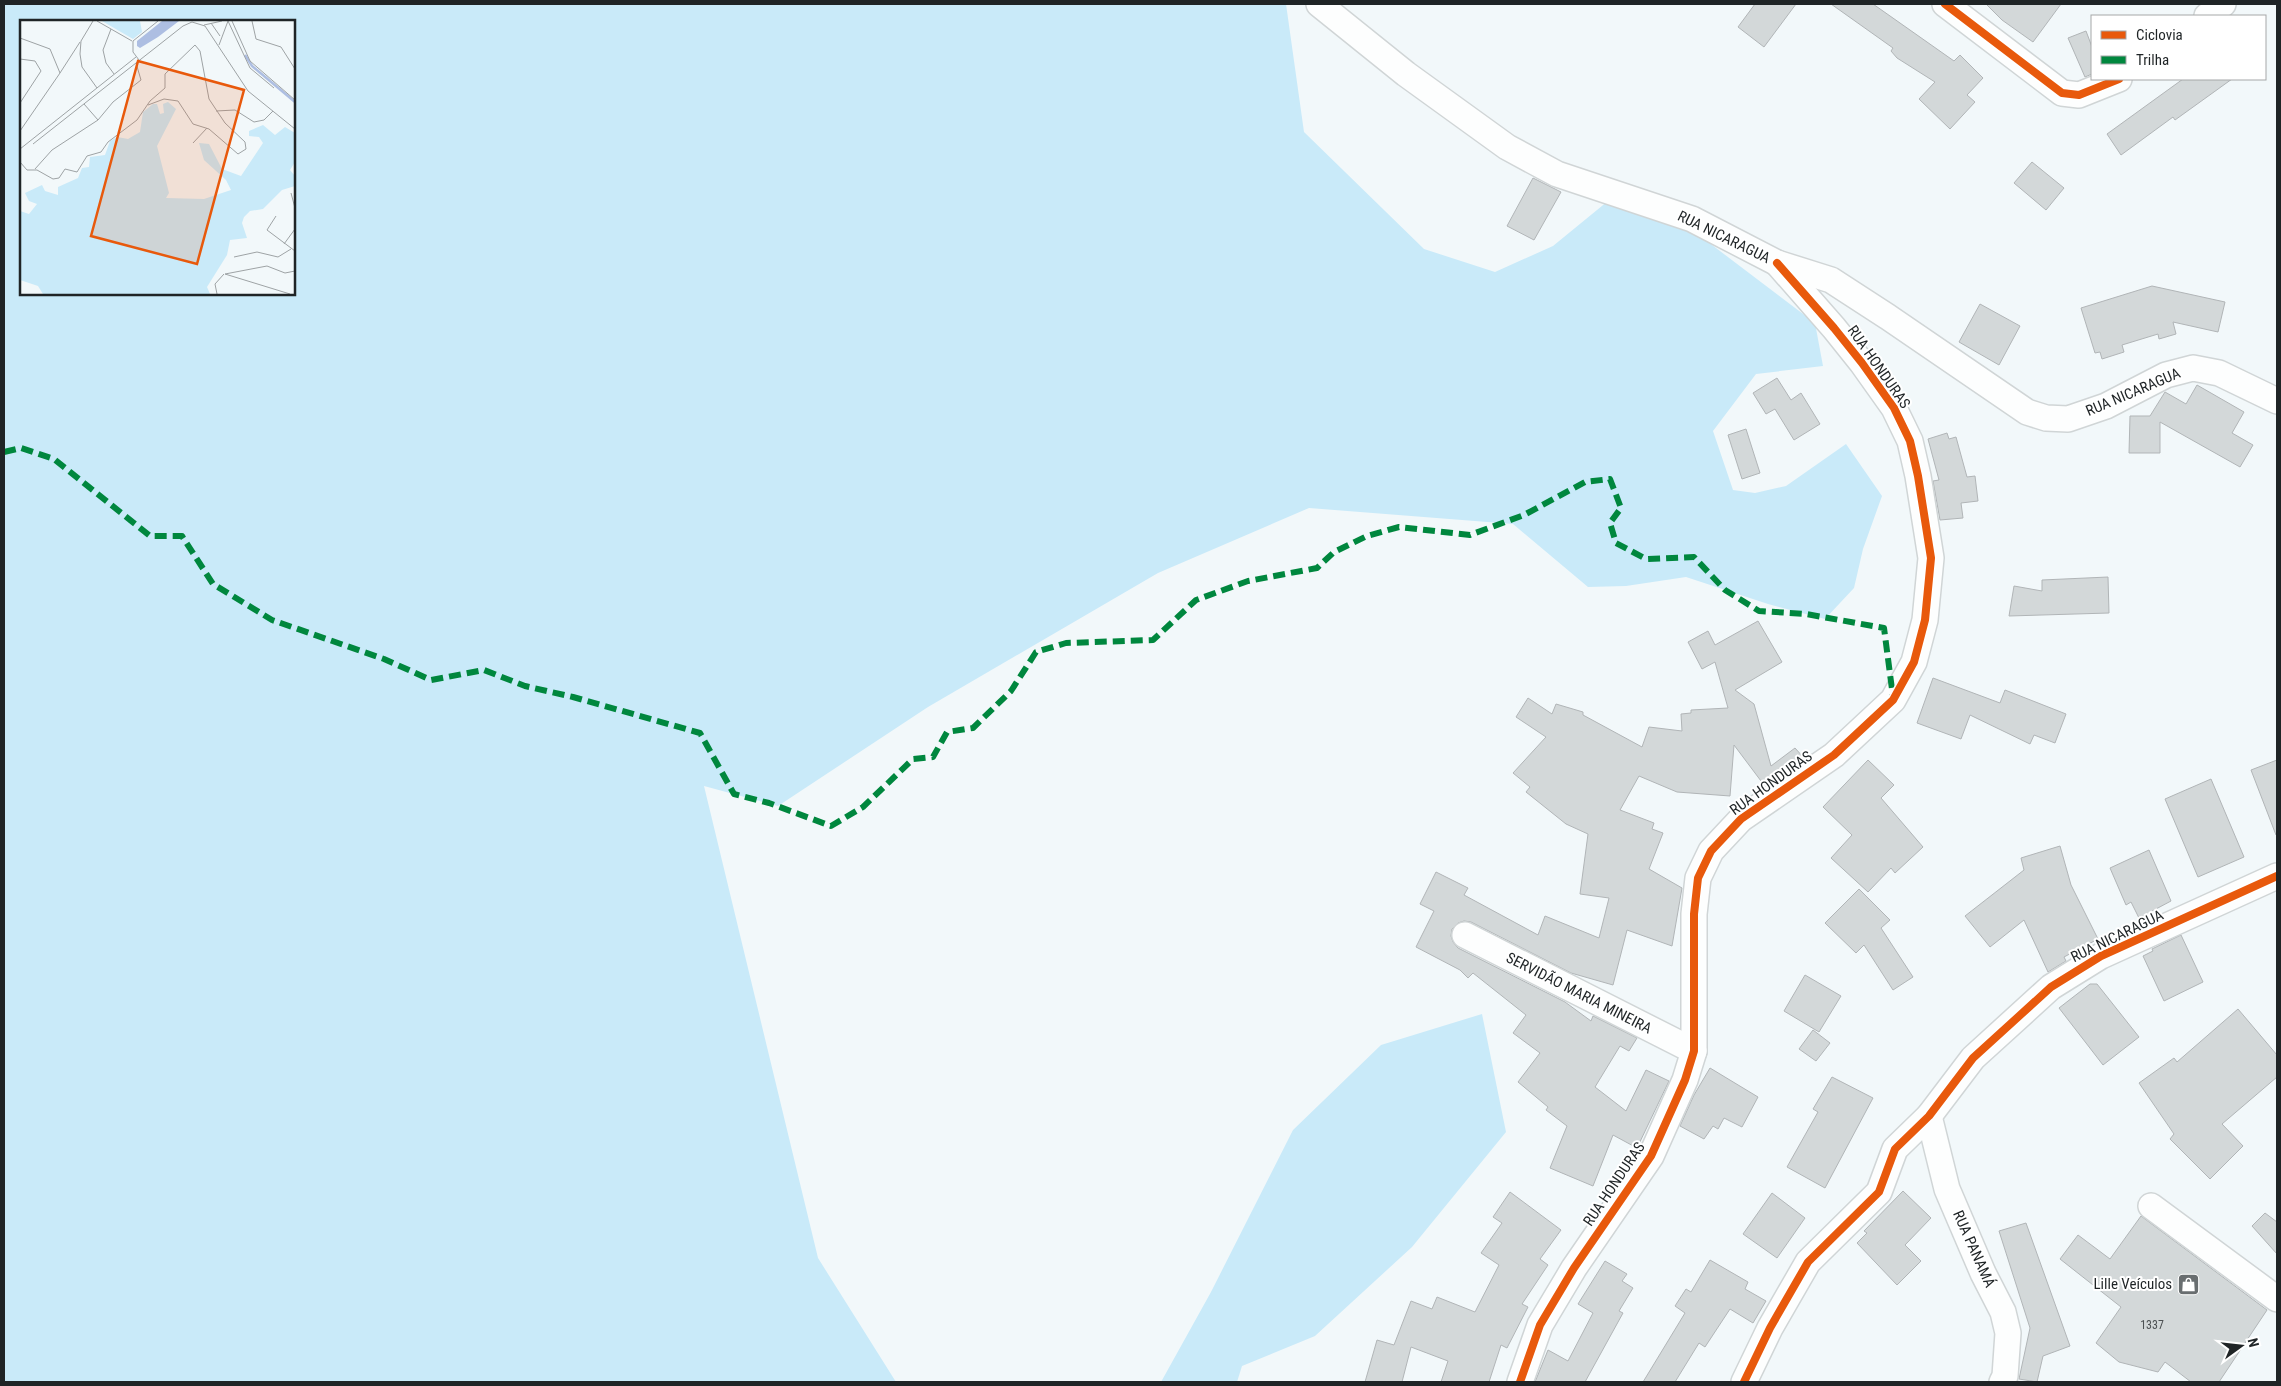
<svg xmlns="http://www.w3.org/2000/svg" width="2281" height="1386" font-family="'Roboto Condensed',sans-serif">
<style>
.green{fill:#c9eaf9;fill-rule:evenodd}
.building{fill:#d3d8d9;stroke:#b1b5b7}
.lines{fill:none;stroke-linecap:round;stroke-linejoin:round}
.minor-casing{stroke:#d0d5d6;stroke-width:28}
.minor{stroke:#fdfefe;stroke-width:25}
.quiet{stroke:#00873e;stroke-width:6;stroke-dasharray:12 6;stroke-linecap:butt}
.cycleway-casing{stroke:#fff;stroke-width:11}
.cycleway{stroke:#e8590c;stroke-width:8}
.labels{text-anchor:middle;stroke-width:4;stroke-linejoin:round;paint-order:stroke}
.number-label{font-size:12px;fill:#4c5153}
.street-label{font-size:15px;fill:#1f2426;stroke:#fff}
.poi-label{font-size:15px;fill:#1f2426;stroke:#fff;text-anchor:end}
.inset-river{fill:none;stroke:#adbee2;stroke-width:2.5}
.inset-road{fill:none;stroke:#9ea3a5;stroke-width:1}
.view{fill:#e8590c;fill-opacity:0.15;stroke:#e8590c;stroke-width:2.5}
.inset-edge{fill:none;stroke:#1f2426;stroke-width:2.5}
</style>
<rect width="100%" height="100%" fill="#f2f8fa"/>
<g class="green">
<path d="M 4,4 L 1286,4 L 1304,132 L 1424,249 L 1495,272 L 1553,246 L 1608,201 L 1683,223 L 1815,323 L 1823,366 L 1756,374 L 1713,431 L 1733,490 L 1755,493 L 1786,486 L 1846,444 L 1882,496 L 1863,549 L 1854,588 L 1825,619 L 1768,604 L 1686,577 L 1626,586 L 1588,587 L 1513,524 L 1309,508 L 1158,573 L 928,707 L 778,806 L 704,786 L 818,1258 L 896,1382 L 4,1382 ZM 21,21 L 294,21 L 294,294 L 21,294 Z"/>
<path d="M 1482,1014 L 1506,1132 L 1412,1247 L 1315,1336 L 1242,1366 L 1237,1382 L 1161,1382 L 1211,1292 L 1293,1130 L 1381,1045 Z"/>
</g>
<g class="building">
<path d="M 1755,4 L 1796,4 L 1764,47 L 1738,27 Z"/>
<path d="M 1831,4 L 1873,4 L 1954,61 L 1960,55 L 1983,78 L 1967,95 L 1975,102 L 1950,129 L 1919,99 L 1935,82 L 1897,58 L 1891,51 L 1893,48 Z"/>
<path d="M 1986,4 L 2061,4 L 2033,42 L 2002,20 Z"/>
<path d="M 2086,31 L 2092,47 L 2092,74 L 2085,77 L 2068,38 Z"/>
<path d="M 2183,79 L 2232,79 L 2175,120 L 2173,117 L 2121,155 L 2107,134 Z"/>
<path d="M 2032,162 L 2064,188 L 2046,210 L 2014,183 Z"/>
<path d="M 1533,178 L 1561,192 L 1534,240 L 1507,226 Z"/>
<path d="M 2152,286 L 2225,302 L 2218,332 L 2173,322 L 2176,334 L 2159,339 L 2158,334 L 2122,345 L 2124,352 L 2102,359 L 2100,352 L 2095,353 L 2081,308 Z"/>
<path d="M 1980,304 L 2020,326 L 1999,365 L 1959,342 Z"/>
<path d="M 1777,378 L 1791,400 L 1801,393 L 1820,424 L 1794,440 L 1775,409 L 1766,414 L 1753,393 Z"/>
<path d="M 2197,385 L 2244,412 L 2232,433 L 2253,445 L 2240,467 L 2160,422 L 2160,453 L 2129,453 L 2130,416 L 2150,416 L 2165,392 L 2186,404 Z"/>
<path d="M 1746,429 L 1760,473 L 1742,479 L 1728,435 Z"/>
<path d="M 1947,433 L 1949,439 L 1956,437 L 1967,477 L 1975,476 L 1978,501 L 1961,503 L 1963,518 L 1940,520 L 1933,481 L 1939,480 L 1928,439 Z"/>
<path d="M 2108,577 L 2109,613 L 2009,616 L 2014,586 L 2042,591 L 2042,580 Z"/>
<path d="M 1758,621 L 1782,662 L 1735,690 L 1754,704 L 1771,766 L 1795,748 L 1804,758 L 1764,785 L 1734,745 L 1730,796 L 1677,792 L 1639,776 L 1620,810 L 1654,823 L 1652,829 L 1663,833 L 1649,869 L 1682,888 L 1672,946 L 1627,930 L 1613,985 L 1571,973 L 1471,922 L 1464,921 L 1458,923 L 1452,929 L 1451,936 L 1453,942 L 1458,948 L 1565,1002 L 1591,1021 L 1593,1016 L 1637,1038 L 1629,1051 L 1620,1046 L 1595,1087 L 1626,1111 L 1646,1070 L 1669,1081 L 1637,1148 L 1613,1135 L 1593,1186 L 1550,1168 L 1567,1126 L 1546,1110 L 1548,1107 L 1518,1082 L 1540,1053 L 1513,1033 L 1526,1015 L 1473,973 L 1468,978 L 1460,970 L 1416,947 L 1434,911 L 1420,904 L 1436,872 L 1468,888 L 1464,895 L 1538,935 L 1545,916 L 1599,938 L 1609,898 L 1580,894 L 1588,834 L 1566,824 L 1526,792 L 1530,787 L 1513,773 L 1546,737 L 1516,717 L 1528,698 L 1552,714 L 1556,704 L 1583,712 L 1583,715 L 1642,747 L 1649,727 L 1682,731 L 1681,714 L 1691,713 L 1691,710 L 1728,708 L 1715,662 L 1702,669 L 1688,642 L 1708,631 L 1715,645 Z"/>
<path d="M 1933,678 L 2000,703 L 2005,690 L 2066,714 L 2055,743 L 2034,735 L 2030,744 L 1970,715 L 1961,739 L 1917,723 Z"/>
<path d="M 1868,760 L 1894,785 L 1881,798 L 1923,847 L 1895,873 L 1891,868 L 1868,892 L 1831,858 L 1852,835 L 1823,807 Z"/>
<path d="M 2277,760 L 2277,834 L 2276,835 L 2251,770 Z"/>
<path d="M 2211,779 L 2244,857 L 2198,877 L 2165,799 Z"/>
<path d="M 2060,846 L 2071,885 L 2098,939 L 2064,957 L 2066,961 L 2048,972 L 2024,920 L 1990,947 L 1965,916 L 2024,870 L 2021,858 Z"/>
<path d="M 2149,850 L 2171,901 L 2139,918 L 2131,902 L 2126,905 L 2110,868 Z"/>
<path d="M 1859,889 L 1890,920 L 1881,928 L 1913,977 L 1893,990 L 1864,945 L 1856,953 L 1825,923 Z"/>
<path d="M 2181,935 L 2203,982 L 2164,1001 L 2143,956 L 2153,951 L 2152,949 Z"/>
<path d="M 1805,975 L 1841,996 L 1819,1032 L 1784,1011 Z"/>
<path d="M 2090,984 L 2097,984 L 2139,1037 L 2103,1065 L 2059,1008 Z"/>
<path d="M 2238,1009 L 2277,1055 L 2277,1077 L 2222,1124 L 2243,1146 L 2210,1179 L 2170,1139 L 2174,1134 L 2139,1083 L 2174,1058 L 2177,1062 Z"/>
<path d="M 1813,1030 L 1830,1043 L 1816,1061 L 1799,1049 Z"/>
<path d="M 1710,1068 L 1758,1097 L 1742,1127 L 1724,1118 L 1718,1129 L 1713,1126 L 1704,1139 L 1680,1126 L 1694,1095 Z"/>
<path d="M 1832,1077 L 1873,1098 L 1825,1188 L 1787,1167 L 1818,1112 L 1813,1109 Z"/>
<path d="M 1903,1191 L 1931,1218 L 1905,1245 L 1921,1261 L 1897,1285 L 1857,1243 L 1867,1233 L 1864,1231 Z"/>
<path d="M 1510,1192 L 1561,1230 L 1540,1259 L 1548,1265 L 1522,1304 L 1528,1307 L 1507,1348 L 1501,1345 L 1489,1382 L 1441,1382 L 1448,1361 L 1411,1347 L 1402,1382 L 1365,1382 L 1377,1340 L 1394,1345 L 1411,1301 L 1432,1309 L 1437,1297 L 1475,1312 L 1499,1265 L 1481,1253 L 1502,1223 L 1493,1217 Z"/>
<path d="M 1772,1193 L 1805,1218 L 1777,1258 L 1743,1234 Z"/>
<path d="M 2265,1213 L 2277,1222 L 2277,1254 L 2252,1226 Z"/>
<path d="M 2141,1216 L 2267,1310 L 2219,1382 L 2191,1382 L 2165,1362 L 2158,1372 L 2119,1362 L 2096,1343 L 2121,1307 L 2060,1259 L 2078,1235 L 2110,1259 Z"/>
<path d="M 2026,1223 L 2070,1346 L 2043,1356 L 2037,1382 L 2019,1379 L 2030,1328 L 1999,1231 Z"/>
<path d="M 1710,1260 L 1748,1282 L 1745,1289 L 1766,1301 L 1753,1323 L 1730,1309 L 1705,1347 L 1699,1343 L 1675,1382 L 1643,1382 L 1685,1313 L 1675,1306 L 1686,1289 L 1691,1292 Z"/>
<path d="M 1605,1261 L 1627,1274 L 1622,1281 L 1633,1288 L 1619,1311 L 1623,1313 L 1585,1382 L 1535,1382 L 1548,1350 L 1568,1361 L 1593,1313 L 1578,1304 Z"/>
</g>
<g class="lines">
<defs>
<g id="minor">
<path d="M 1319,4 L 1406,74 L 1507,147 L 1557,174 L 1692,219 L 1777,263 L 1831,280 L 1888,317 L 2027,412 L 2046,418 L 2068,419 L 2106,406 L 2166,375 L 2193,368 L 2219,373 L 2277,401"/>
<path d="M 1945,4 L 2062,93 L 2079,95 L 2119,79"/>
<path d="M 2207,16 L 2223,4"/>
<path d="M 1465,935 L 1694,1051"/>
<path d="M 1929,1116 L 1947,1189 L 1983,1273 L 2003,1312 L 2008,1333 L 2005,1376 L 2002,1382"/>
<path d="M 2151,1206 L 2277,1299"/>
<path d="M 1520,1382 L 1540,1325 L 1574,1268 L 1651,1156 L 1685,1080 L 1694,1051 L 1694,914 L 1698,878 L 1711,851 L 1741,819 L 1834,755 L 1893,700 L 1914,662 L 1925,620 L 1931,558 L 1918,476 L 1910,441 L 1894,408 L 1862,363 L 1834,328 L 1777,263"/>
<path d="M 1744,1382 L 1770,1328 L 1808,1262 L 1879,1192 L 1895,1149 L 1929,1116 L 1973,1058 L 2051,987 L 2101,956 L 2277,876"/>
</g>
</defs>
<use href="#minor" class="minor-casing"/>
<use href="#minor" class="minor"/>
<path class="quiet" d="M 4,452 L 21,448 L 54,459 L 150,536 L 182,536 L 213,584 L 272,620 L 384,659 L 431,680 L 484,670 L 525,686 L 573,697 L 700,733 L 734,794 L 769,803 L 831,826 L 863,807 L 913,759 L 933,757 L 947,732 L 973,728 L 1011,691 L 1036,652 L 1066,643 L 1153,640 L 1196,600 L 1248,581 L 1317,568 L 1334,552 L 1367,536 L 1399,527 L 1470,535 L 1524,515 L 1585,482 L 1610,479 L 1621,508 L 1610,523 L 1616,543 L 1646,559 L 1694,557 L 1725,590 L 1759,611 L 1806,614 L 1884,628 L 1893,697"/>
<defs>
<g id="cycleway">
<path d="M 1945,4 L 2062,93 L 2079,95 L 2119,79"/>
<path d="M 1520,1382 L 1540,1325 L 1574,1268 L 1651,1156 L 1685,1080 L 1694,1051 L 1694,914 L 1698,878 L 1711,851 L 1741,819 L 1834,755 L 1893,700 L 1914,662 L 1925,620 L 1931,558 L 1918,476 L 1910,441 L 1894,408 L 1862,363 L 1834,328 L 1777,263"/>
<path d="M 1744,1382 L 1770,1328 L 1808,1262 L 1879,1192 L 1895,1149 L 1929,1116 L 1973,1058 L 2051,987 L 2101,956 L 2277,876"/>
</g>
</defs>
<use href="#cycleway" class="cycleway-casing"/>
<use href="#cycleway" class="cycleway"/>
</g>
<defs>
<symbol id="shop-square" viewBox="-11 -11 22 22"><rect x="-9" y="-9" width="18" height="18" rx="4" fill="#696e70" stroke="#fff"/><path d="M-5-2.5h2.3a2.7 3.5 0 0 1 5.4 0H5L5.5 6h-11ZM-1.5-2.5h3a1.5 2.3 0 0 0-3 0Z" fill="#fff"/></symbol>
</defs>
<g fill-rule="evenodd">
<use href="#shop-square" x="2176" y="1272" width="25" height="25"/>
</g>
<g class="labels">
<g class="number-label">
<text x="2152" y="1329">1337</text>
</g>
<g class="street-label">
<text transform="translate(1724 237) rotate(26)" y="5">RUA NICARAGUA</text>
<text transform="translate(1879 367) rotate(55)" y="5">RUA HONDURAS</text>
<text transform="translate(2133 392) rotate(-23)" y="5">RUA NICARAGUA</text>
<text transform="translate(1771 783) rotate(-36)" y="5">RUA HONDURAS</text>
<text transform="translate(2117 936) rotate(-26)" y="5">RUA NICARAGUA</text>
<text transform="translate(1579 993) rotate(27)" y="5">SERVIDÃO MARIA MINEIRA</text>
<text transform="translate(1614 1184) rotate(-56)" y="5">RUA HONDURAS</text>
<text transform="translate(1974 1249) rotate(66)" y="5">RUA PANAMÁ</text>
</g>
<g class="poi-label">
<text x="2172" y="1289">Lille Veículos</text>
</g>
</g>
<g transform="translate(20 20)">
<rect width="275" height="275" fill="#f2f8fa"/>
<path d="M 82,1 L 120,1 L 122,12 L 113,19 ZM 148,82 L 156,89 L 137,126 L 149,173 L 146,178 L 184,179 L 211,170 L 206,160 L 184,140 L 179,123 L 189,124 L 202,149 L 221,156 L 243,123 L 239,117 L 229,116 L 229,111 L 243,105 L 255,115 L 265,107 L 275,113 L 275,142 L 270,150 L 275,156 L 275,166 L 262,170 L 243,189 L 230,191 L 224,197 L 222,203 L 227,218 L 210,220 L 207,235 L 187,267 L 190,274 L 23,274 L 18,266 L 0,260 L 0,191 L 9,194 L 17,184 L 9,181 L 5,173 L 22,165 L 25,171 L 38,175 L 38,167 L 58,158 L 62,148 L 69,147 L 70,137 L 85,135 L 90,121 L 97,117 L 108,119 L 120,112 L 123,92 L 133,84 L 137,84 L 140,94 L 144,93 L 143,84 Z" fill="#c9eaf9"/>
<path d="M 142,1 L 159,1 L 138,17 L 120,28 L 117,26 L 117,21 Z" fill="#adbee2"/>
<path class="inset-river" d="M 225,35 L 232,46 L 275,82"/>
<path class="inset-road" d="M 73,1 L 61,21 L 60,34 L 62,47 L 77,68M 77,1 L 112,21M 208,1 L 230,48 L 254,68M 212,1 L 230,41 L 275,80M 232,1 L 236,19 L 261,27 L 275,49M 191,3 L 200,16M 184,5 L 202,1M 91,9 L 83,30 L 86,43 L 94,54M 0,18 L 30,29 L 40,53 L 0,111M 199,25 L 208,1M 0,39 L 15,41 L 21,51 L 0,83M 119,40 L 113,32 L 113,21 L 138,1M 40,53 L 60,22M 64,84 L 78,100M 196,91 L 215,90 L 234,102 L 244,100 L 253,91M 173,123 L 187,108M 13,124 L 163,6 L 172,2 L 185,6 L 228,71 L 275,109M 0,129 L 116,37M 0,142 L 7,150 L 17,150 L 33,159 L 39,158 L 45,149 L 57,152 L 67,136 L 81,132 L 88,122 L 117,100 L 130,81 L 145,68 L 145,54 L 175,25 L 180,31 L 189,79 L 205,103 L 225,122 L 226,129 L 218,134 L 189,109 L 173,104 L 158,81 L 144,79 L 128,85M 15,149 L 32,130 L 78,100 L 93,82 L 121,60 L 116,43M 271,173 L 275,188M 256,196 L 247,210 L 275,231M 264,224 L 275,209M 214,237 L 237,232 L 258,237 L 271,229M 197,274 L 195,264 L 204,254M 270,274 L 205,254 L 247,246 L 265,253 L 275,251"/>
<path class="view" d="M 118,41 L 224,70 L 177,244 L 71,216 Z"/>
<rect width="275" height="275" class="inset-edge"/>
</g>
<rect width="2281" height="1386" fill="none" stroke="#1f2426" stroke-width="10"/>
<rect x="2091" y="15" width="175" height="65" fill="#ffffff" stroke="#a5a7a8"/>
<rect x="2101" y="31" width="25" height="8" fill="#e8590c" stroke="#a5a7a8"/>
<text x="2136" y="40" font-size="15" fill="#1f2426">Ciclovia</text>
<rect x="2101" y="56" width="25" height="8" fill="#00873e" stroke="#a5a7a8"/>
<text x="2136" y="65" font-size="15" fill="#1f2426">Trilha</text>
<g transform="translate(2241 1346) rotate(75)" stroke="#ffffff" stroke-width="4" paint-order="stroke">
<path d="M0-4L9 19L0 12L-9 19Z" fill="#1f2426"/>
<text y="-8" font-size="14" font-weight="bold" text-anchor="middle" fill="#1f2426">N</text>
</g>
</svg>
